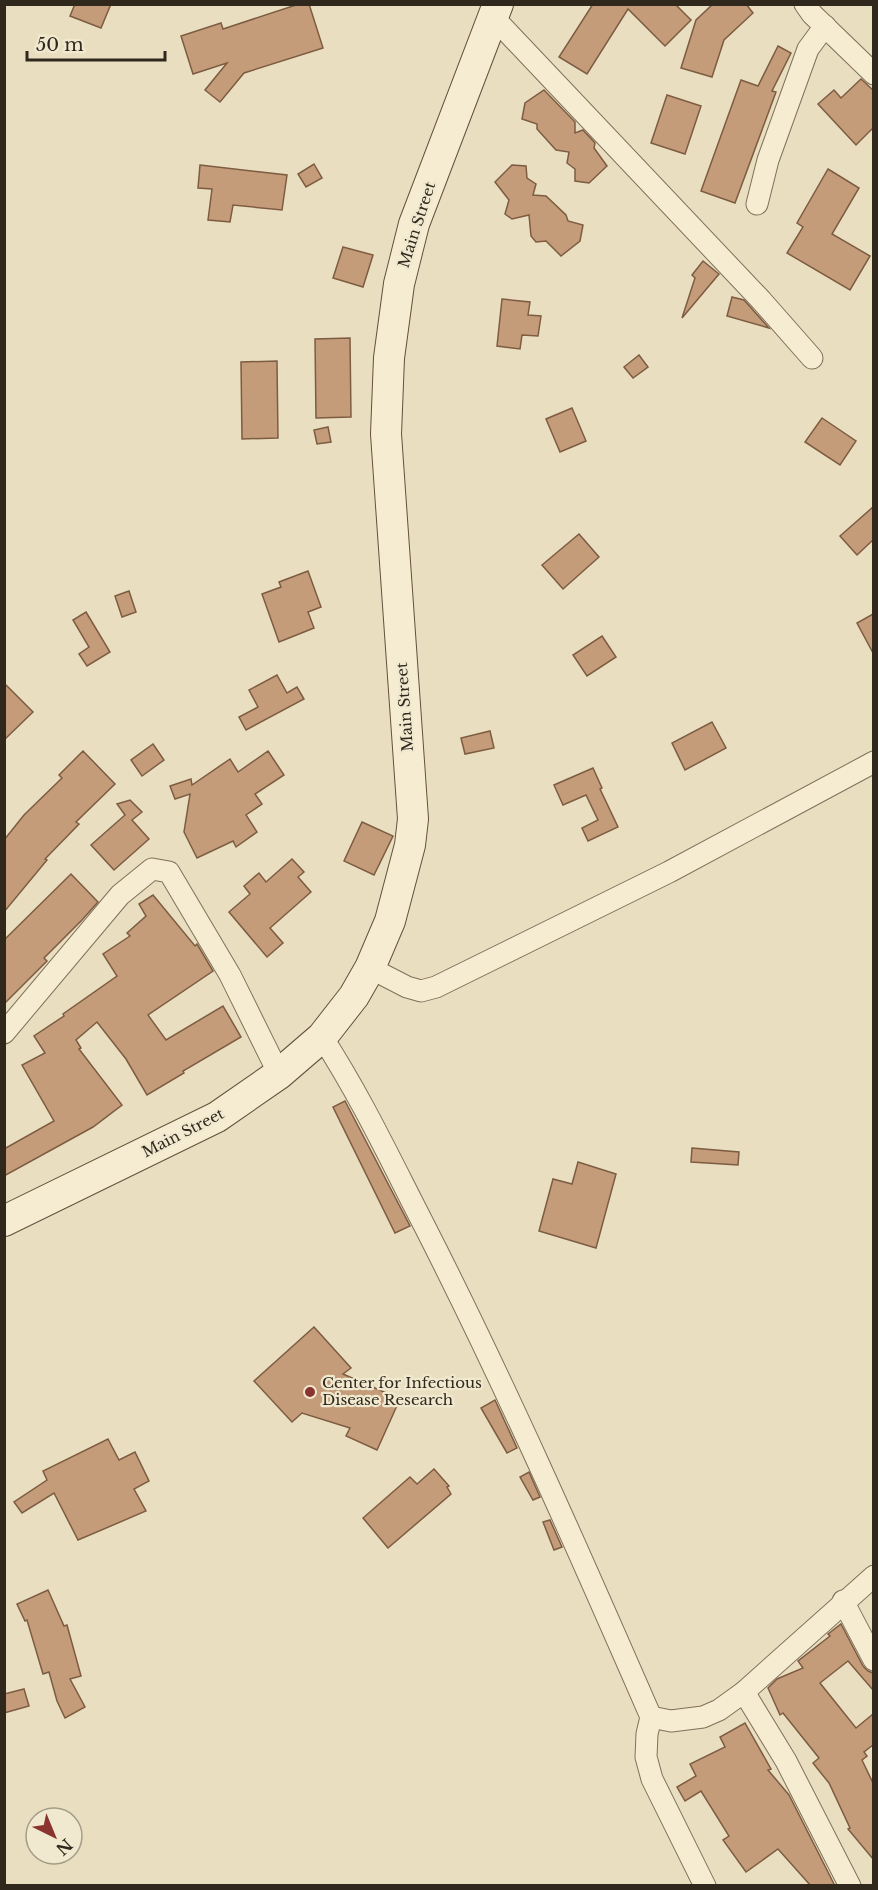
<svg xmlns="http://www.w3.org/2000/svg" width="878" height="1890" font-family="'Libre Baskerville',serif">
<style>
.building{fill:#c49c79;stroke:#7d5c42;stroke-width:1.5}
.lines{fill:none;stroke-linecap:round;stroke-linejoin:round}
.minor-casing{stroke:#80705a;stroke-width:23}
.secondary-casing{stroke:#62513d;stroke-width:32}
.minor{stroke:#f5ecd2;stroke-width:21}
.secondary{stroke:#f5ecd2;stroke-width:30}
.poi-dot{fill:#8a332f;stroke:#f1e9cf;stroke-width:2}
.labels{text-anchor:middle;stroke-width:4.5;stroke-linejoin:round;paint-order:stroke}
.street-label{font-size:15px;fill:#31281d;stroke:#f1e9cf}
.poi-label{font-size:15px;fill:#31281d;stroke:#f1e9cf;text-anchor:start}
</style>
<rect width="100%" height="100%" fill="#e9dfc0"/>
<g class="building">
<path d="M 75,4 L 111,4 L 101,28 L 70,16 Z"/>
<path d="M 299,4 L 309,4 L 323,48 L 244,73 L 220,102 L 205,90 L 227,63 L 193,74 L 181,36 L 221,23 L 223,29 Z"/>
<path d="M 593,4 L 675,4 L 691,20 L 665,46 L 628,9 L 587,74 L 559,57 Z"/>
<path d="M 713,4 L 746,4 L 753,13 L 724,40 L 712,77 L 681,68 L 696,20 Z"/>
<path d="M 778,46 L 791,53 L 772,91 L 776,92 L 735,203 L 701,191 L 741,80 L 758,86 Z"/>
<path d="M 861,79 L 873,90 L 873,128 L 856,145 L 818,104 L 834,90 L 841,98 Z"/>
<path d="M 544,90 L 575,122 L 575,133 L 583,130 L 595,143 L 594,148 L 607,166 L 589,183 L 575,181 L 575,169 L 567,163 L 569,152 L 556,150 L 537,129 L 537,124 L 522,119 L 525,103 Z"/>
<path d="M 667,95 L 701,106 L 685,154 L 651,143 Z"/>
<path d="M 314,164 L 322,178 L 306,187 L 298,174 Z"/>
<path d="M 200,165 L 287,175 L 282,210 L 233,205 L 230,222 L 208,220 L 212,189 L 198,188 Z"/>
<path d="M 512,165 L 526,166 L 527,178 L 536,184 L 533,195 L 546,196 L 566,215 L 568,221 L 583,225 L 580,241 L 561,256 L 546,241 L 536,242 L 531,236 L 529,215 L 512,219 L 505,214 L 509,200 L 495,182 Z"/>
<path d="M 828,169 L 859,188 L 832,234 L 870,256 L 850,290 L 787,253 L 803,227 L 797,223 Z"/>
<path d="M 343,247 L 373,255 L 363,287 L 333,278 Z"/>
<path d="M 703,261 L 719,274 L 682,318 L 695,278 L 692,275 Z"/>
<path d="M 732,297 L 744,300 L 769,328 L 727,316 Z"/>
<path d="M 502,299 L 530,302 L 528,315 L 541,316 L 538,336 L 522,335 L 520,349 L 497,346 Z"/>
<path d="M 350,338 L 351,417 L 316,418 L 315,339 Z"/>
<path d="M 639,355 L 648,367 L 633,378 L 624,367 Z"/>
<path d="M 277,361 L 278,438 L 242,439 L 241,362 Z"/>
<path d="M 572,408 L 586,441 L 560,452 L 546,419 Z"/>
<path d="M 822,418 L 856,441 L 840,465 L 805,442 Z"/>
<path d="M 328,427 L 331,442 L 317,444 L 314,430 Z"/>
<path d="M 873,507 L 873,540 L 857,555 L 840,536 Z"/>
<path d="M 579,534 L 599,557 L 563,589 L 542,565 Z"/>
<path d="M 308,571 L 321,607 L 308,612 L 314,628 L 279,642 L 262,594 L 281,587 L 279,582 Z"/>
<path d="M 129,591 L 136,612 L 122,617 L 115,596 Z"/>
<path d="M 86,612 L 110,652 L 87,666 L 79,654 L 89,647 L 73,620 Z"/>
<path d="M 873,614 L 873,653 L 857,623 Z"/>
<path d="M 602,636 L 616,657 L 587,676 L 573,655 Z"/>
<path d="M 277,675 L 287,693 L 297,687 L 304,699 L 246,730 L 239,717 L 258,707 L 249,690 Z"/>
<path d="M 4,683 L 33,712 L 4,740 Z"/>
<path d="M 712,722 L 726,748 L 685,770 L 672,743 Z"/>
<path d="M 490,731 L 494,748 L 465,754 L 461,738 Z"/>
<path d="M 153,744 L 164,760 L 142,776 L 131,760 Z"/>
<path d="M 83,751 L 115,784 L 76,822 L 79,824 L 45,859 L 47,860 L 4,912 L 4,840 L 24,815 L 62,778 L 59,775 Z"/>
<path d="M 268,751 L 284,775 L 255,794 L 262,804 L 246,815 L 257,832 L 236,847 L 233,841 L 197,858 L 184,832 L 190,794 L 175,799 L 170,786 L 191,779 L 192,785 L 230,759 L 238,772 Z"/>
<path d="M 593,768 L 602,788 L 600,789 L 618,827 L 588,841 L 582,828 L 598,820 L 586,795 L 563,805 L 554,785 Z"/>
<path d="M 130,800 L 142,812 L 132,820 L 149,839 L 114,870 L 91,845 L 125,815 L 117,804 Z"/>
<path d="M 362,822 L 393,836 L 374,875 L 344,861 Z"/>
<path d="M 292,859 L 304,872 L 298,877 L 311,892 L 270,928 L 283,943 L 267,957 L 229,912 L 250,894 L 244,886 L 259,873 L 266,882 Z"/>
<path d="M 71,874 L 98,902 L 82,920 L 44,958 L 47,961 L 4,1004 L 4,940 Z"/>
<path d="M 153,895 L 195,946 L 197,944 L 213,971 L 148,1015 L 166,1040 L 223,1006 L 241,1037 L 183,1071 L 184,1073 L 147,1095 L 126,1059 L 97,1022 L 76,1040 L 81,1048 L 79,1049 L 122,1105 L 93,1127 L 4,1176 L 4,1149 L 54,1121 L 22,1065 L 45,1053 L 34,1036 L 64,1016 L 63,1014 L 117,976 L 103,954 L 130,936 L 127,933 L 146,916 L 139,904 Z"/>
<path d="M 345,1101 L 410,1226 L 395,1233 L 333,1107 Z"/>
<path d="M 692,1148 L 739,1152 L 738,1165 L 691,1162 Z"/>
<path d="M 578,1162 L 616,1174 L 596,1248 L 539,1231 L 553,1179 L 572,1184 Z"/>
<path d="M 314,1327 L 351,1368 L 343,1374 L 400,1399 L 377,1450 L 346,1436 L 350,1428 L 302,1413 L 292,1422 L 254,1381 Z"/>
<path d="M 495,1400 L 517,1448 L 507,1453 L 481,1408 Z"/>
<path d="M 108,1439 L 119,1460 L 135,1452 L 149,1481 L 134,1489 L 146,1511 L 78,1540 L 54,1493 L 22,1513 L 14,1502 L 47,1480 L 43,1471 Z"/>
<path d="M 434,1469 L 449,1486 L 447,1487 L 451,1494 L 388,1548 L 363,1518 L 410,1477 L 417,1484 Z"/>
<path d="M 529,1472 L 540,1497 L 533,1500 L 520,1477 Z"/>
<path d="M 550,1520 L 562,1547 L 554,1550 L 543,1522 Z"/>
<path d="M 48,1590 L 64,1626 L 67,1625 L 81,1676 L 70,1679 L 85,1707 L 65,1718 L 57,1701 L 49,1672 L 43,1674 L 27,1620 L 25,1621 L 17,1604 Z"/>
<path d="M 841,1624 L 863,1666 L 868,1671 L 873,1673 L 873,1690 L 848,1661 L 820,1683 L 856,1728 L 873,1714 L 873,1745 L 864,1752 L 867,1756 L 862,1760 L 873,1783 L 873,1859 L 848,1829 L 850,1828 L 829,1783 L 813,1763 L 819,1758 L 783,1713 L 780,1715 L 768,1688 L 777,1679 L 803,1668 L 798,1661 L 830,1636 L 828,1634 Z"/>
<path d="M 24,1689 L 29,1706 L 4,1713 L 4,1694 Z"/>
<path d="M 745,1723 L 771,1769 L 768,1770 L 789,1795 L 835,1886 L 811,1886 L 778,1849 L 746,1872 L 723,1840 L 729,1836 L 701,1791 L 685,1801 L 677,1787 L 696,1776 L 690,1764 L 725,1747 L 720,1737 Z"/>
</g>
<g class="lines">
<defs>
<g id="minor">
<path d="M 805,4 L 812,14 L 874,74"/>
<path d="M 493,17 L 761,300 L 812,358"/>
<path d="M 757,204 L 768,160 L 808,49 L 825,26"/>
<path d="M 370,968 L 407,987 L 421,991 L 436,987 L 669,872 L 874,762"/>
<path d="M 4,1033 L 120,895 L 152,869 L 169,872 L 230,975 L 279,1074"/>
<path d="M 322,1037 C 361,1097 391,1161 424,1225 C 506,1386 579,1552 651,1717 L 647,1734 L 646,1757 L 652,1779 L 705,1886"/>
<path d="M 843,1601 L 874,1660"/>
<path d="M 744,1692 L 786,1761 L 850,1886"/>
<path d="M 651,1717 L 671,1721 L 703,1717 L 719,1710 L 744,1692 L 874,1576"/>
</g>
<path id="secondary" d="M 4,1221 L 217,1117 L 279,1074 L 322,1037 L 354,996 L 370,968 L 390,921 L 410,845 L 413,819 L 386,434 L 389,358 L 399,284 L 414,224 L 498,4"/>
</defs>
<use href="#minor" class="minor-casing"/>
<use href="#secondary" class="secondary-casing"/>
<use href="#minor" class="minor"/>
<use href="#secondary" class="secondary"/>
</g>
<circle class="poi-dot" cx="310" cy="1392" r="6"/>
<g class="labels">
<g class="street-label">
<text transform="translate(417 225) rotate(-72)" y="5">Main Street</text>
<text transform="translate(405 707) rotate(-94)" y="5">Main Street</text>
<text transform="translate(183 1133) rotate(-27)" y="5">Main Street</text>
</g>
<g class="poi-label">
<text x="322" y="1388">Center for Infectious<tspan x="322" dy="17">Disease Research</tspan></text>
</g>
</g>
<rect width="878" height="1890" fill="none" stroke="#31281d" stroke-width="12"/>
<g transform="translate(54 1836) rotate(137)"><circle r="28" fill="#f1e9cf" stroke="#a49c88" stroke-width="1.5"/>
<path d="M0-4.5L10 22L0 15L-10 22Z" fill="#8a332f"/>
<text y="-9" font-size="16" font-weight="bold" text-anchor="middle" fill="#31281d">N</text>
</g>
<path d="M27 51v9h138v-9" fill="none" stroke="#31281d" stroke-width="3"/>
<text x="36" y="51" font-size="18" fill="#31281d" stroke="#f1e9cf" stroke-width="4.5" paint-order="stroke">50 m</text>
</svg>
